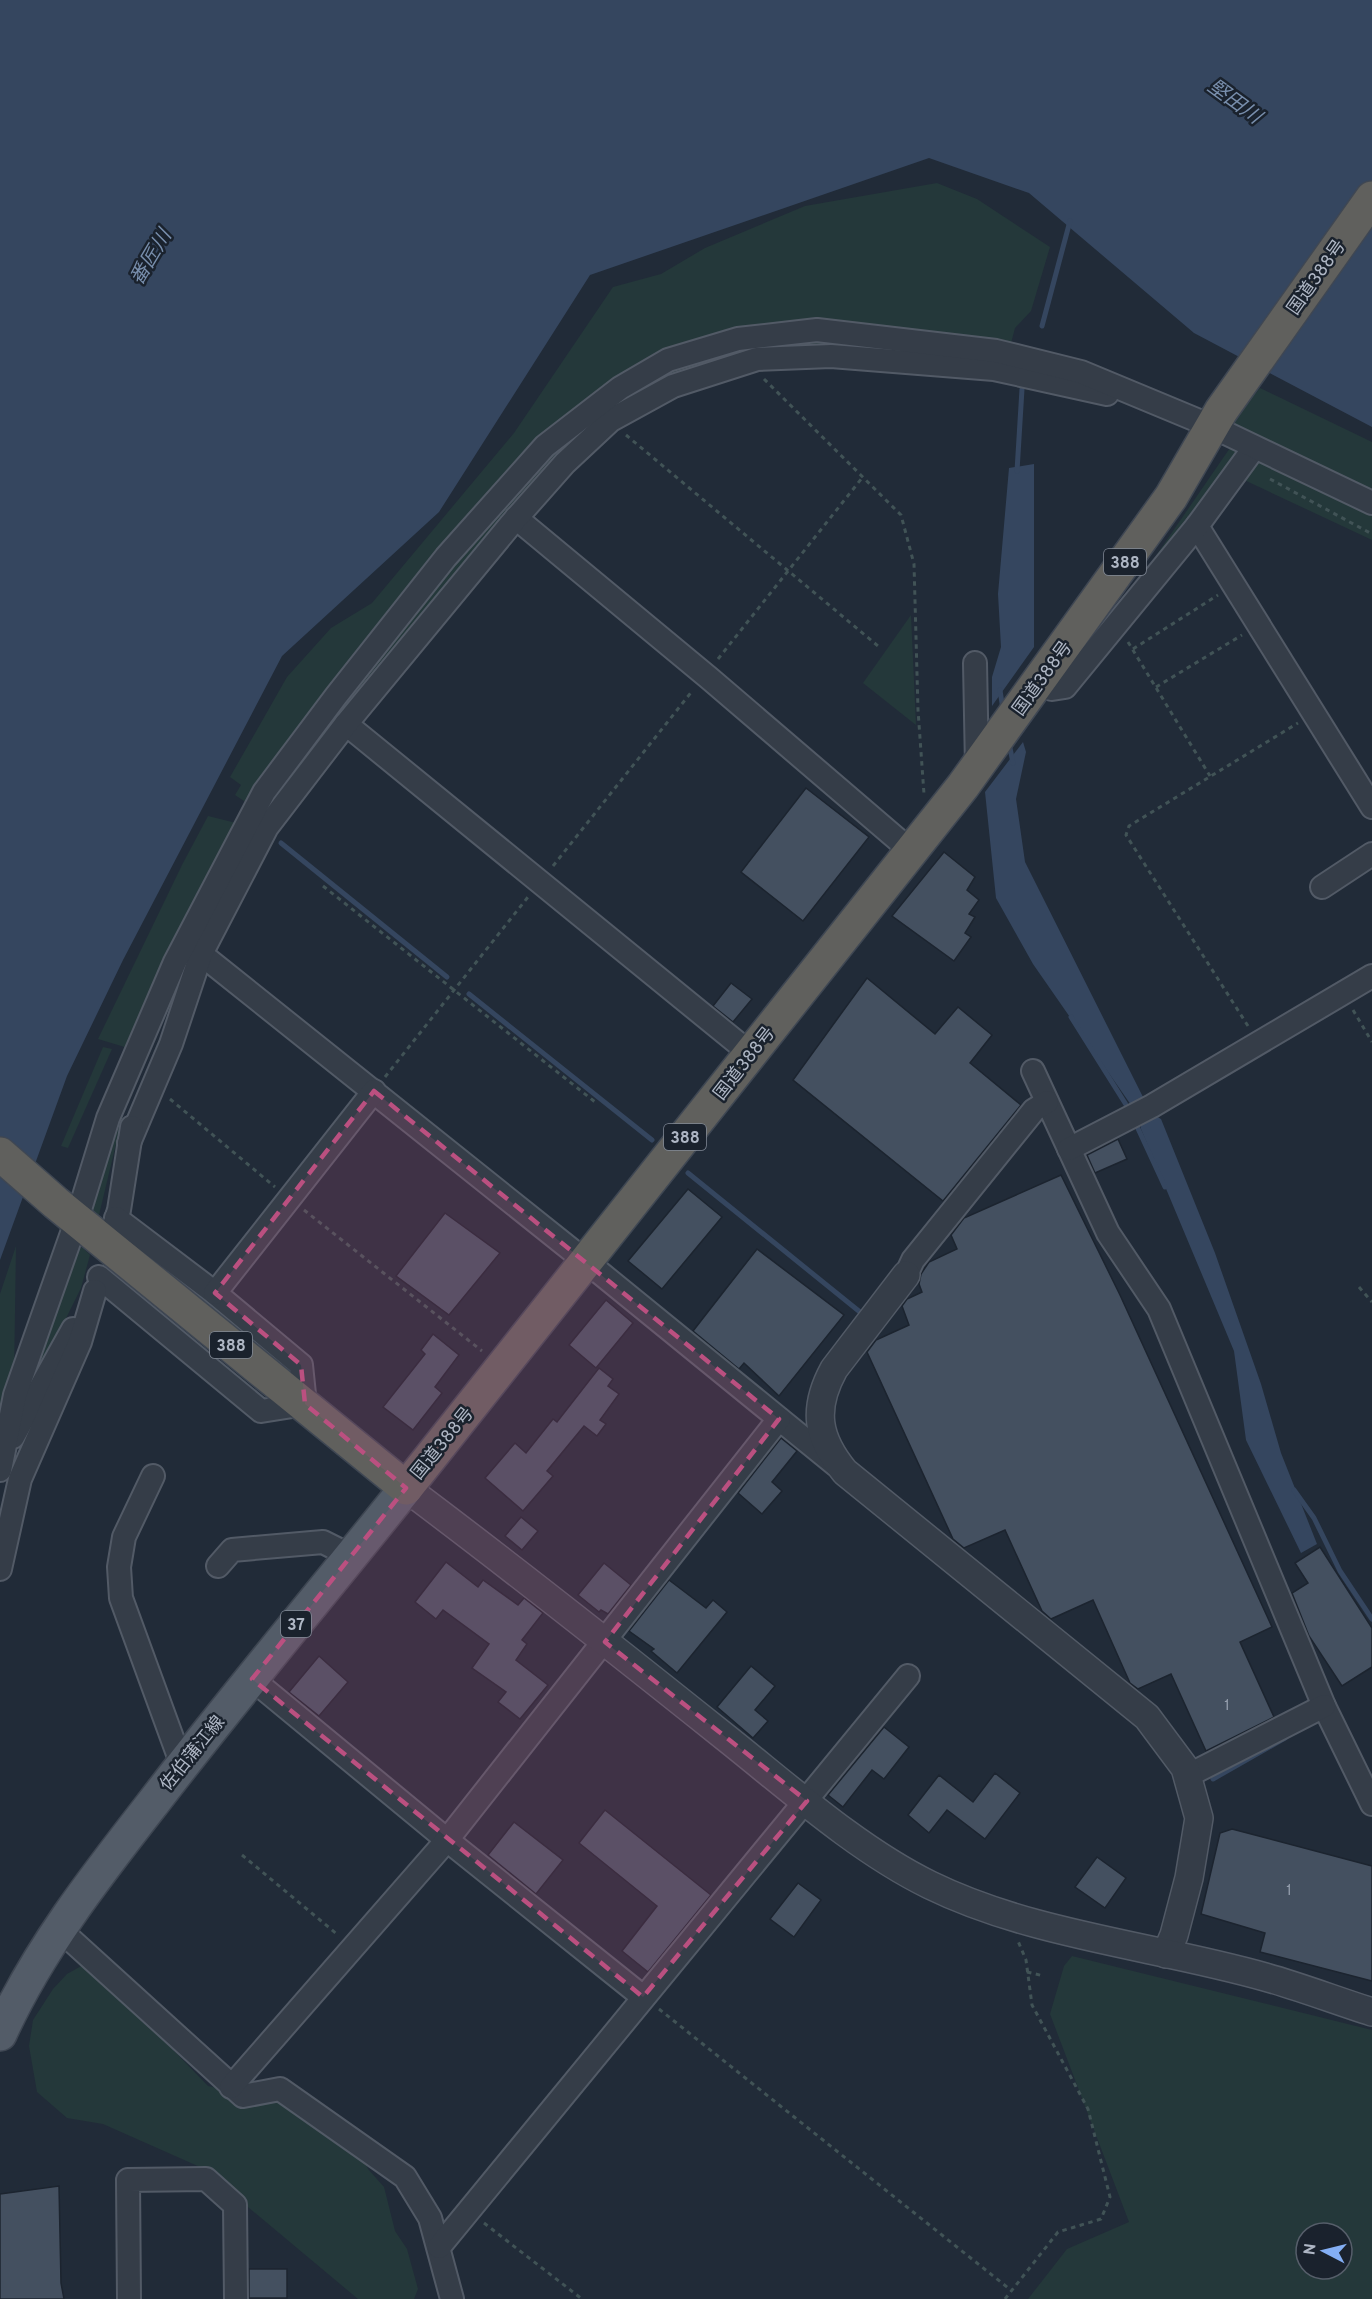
<svg xmlns="http://www.w3.org/2000/svg" width="1372" height="2299" font-family="Overpass,'Noto Sans JP',sans-serif">
<style>
.green{fill:#24383a;fill-rule:evenodd}
.water{fill:#35465f}
.lines{fill:none;stroke-linecap:round;stroke-linejoin:round}
.stream{stroke:#35465f;stroke-width:5}
.building{fill:#445060;stroke:#1c242f;stroke-width:1.5}
.minor-casing{stroke:#525a66;stroke-width:26}
.tertiary-casing{stroke:#525a66;stroke-width:30}
.primary-casing{stroke:#3e4652;stroke-width:36}
.trunk-casing{stroke:#3f4753;stroke-width:36}
.path{stroke:#415356;stroke-width:3;stroke-dasharray:4.5 4.5;stroke-linecap:butt}
.minor{stroke:#353d48;stroke-width:22}
.tertiary{stroke:#353d48;stroke-width:27}
.primary{stroke:#535c68;stroke-width:33}
.trunk{stroke:#60605d;stroke-width:33}
.marked{fill:#bb5080;fill-opacity:0.2;stroke:#bb5080;stroke-width:4.5;stroke-dasharray:12 8;stroke-linejoin:round}
.labels{text-anchor:middle;stroke-width:5;stroke-linejoin:round;paint-order:stroke}
.number-label{font-size:15px;fill:#949dac}
.shield{fill:#1a222d;stroke:#828a97;stroke-width:1.5}
.shield-label{font-size:16px;font-weight:bold;fill:#afb7c5}
.street-label{font-size:18px;fill:#afb7c5;stroke:#1a222d}
.water-label{font-size:20px;font-style:italic;fill:#788eac;stroke:#1a222d}
</style>
<rect width="100%" height="100%" fill="#212b38"/>
<g class="green">
<path d="M 937,183 L 977,199 L 1050,247 L 1031,311 L 1015,328 L 1010,347 L 736,331 L 549,434 L 250,805 L 235,795 L 241,785 L 230,777 L 287,677 L 331,628 L 372,603 L 514,433 L 613,287 L 661,274 L 705,248 L 805,206 Z"/>
<path d="M 821,335 L 997,356 L 761,356 L 612,413 L 282,798 L 268,793 L 361,670 L 551,446 L 668,365 L 740,344 Z"/>
<path d="M 1260,388 L 1372,442 L 1372,540 L 1227,472 L 1139,585 L 1153,560 L 1232,445 L 1227,427 Z"/>
<path d="M 911,615 L 916,725 L 863,683 Z"/>
<path d="M 208,816 L 236,823 L 128,1048 L 98,1039 L 182,865 Z"/>
<path d="M 103,1047 L 112,1049 L 68,1148 L 61,1146 Z"/>
<path d="M 133,1073 L 99,1215 L 87,1206 Z"/>
<path d="M 16,1246 L 14,1377 L 0,1455 L 0,1294 Z"/>
<path d="M 82,1247 L 90,1255 L 81,1288 L 19,1413 L 69,1254 Z"/>
<path d="M 1072,1956 L 1372,2030 L 1372,2299 L 1028,2299 L 1067,2249 L 1129,2222 L 1050,2014 L 1064,1966 ZM 1306,2233 L 1342,2233 L 1342,2269 L 1306,2269 Z"/>
<path d="M 85,1964 L 99,1973 L 208,2086 L 222,2089 L 247,2081 L 261,2085 L 360,2151 L 368,2169 L 384,2187 L 395,2231 L 407,2249 L 418,2289 L 414,2299 L 358,2299 L 200,2167 L 103,2124 L 67,2118 L 37,2092 L 29,2046 L 33,2020 L 53,1989 L 67,1974 Z"/>
</g>
<g class="water">
<path d="M 0,0 L 1372,0 L 1372,427 L 1194,333 L 1029,193 L 929,158 L 590,275 L 439,512 L 282,656 L 123,960 L 67,1076 L 0,1260 Z"/>
<path d="M 1034,464 L 1034,647 L 992,706 L 992,677 L 1001,647 L 998,594 L 1009,468 Z"/>
<path d="M 1023,742 L 1026,752 L 1016,799 L 1025,862 L 1143,1097 L 1131,1105 L 1033,964 L 996,898 L 985,792 Z"/>
<path d="M 1152,1114 L 1161,1119 L 1215,1253 L 1261,1384 L 1281,1453 L 1317,1544 L 1301,1553 L 1246,1440 L 1234,1351 L 1141,1129 L 1140,1121 Z"/>
</g>
<g class="lines">
<g class="stream">
<path d="M 1042,326 L 1070,221"/>
<path d="M 1017,471 L 1022,389"/>
<path d="M 1000,690 L 1003,710"/>
<path d="M 1009,743 L 1013,763"/>
<path d="M 281,843 L 447,977"/>
<path d="M 469,994 L 652,1140"/>
<path d="M 1071,1017 L 1130,1111"/>
<path d="M 1135,1122 L 1165,1187"/>
<path d="M 688,1173 L 860,1312"/>
<path d="M 1294,1490 L 1314,1518 L 1340,1571 L 1372,1619"/>
<path d="M 1213,1779 L 1285,1738"/>
</g>
</g>
<g class="building">
<path d="M 806,788 L 869,837 L 803,921 L 741,872 Z"/>
<path d="M 944,852 L 975,877 L 967,890 L 979,900 L 969,914 L 975,917 L 965,933 L 971,937 L 954,961 L 892,916 Z"/>
<path d="M 867,978 L 935,1034 L 958,1007 L 992,1035 L 970,1063 L 1021,1105 L 943,1201 L 793,1080 Z"/>
<path d="M 731,983 L 752,999 L 733,1022 L 713,1006 Z"/>
<path d="M 1118,1139 L 1127,1159 L 1095,1173 L 1087,1155 Z"/>
<path d="M 1061,1175 L 1120,1295 L 1272,1627 L 1240,1642 L 1274,1717 L 1206,1751 L 1171,1674 L 1138,1689 L 1130,1683 L 1093,1600 L 1051,1619 L 1042,1611 L 1005,1530 L 964,1548 L 953,1539 L 867,1352 L 876,1340 L 909,1325 L 902,1306 L 907,1299 L 922,1292 L 919,1284 L 921,1274 L 929,1262 L 957,1249 L 951,1235 L 964,1218 Z"/>
<path d="M 688,1189 L 722,1217 L 662,1289 L 628,1261 Z"/>
<path d="M 445,1213 L 500,1253 L 449,1315 L 396,1276 Z"/>
<path d="M 757,1249 L 844,1315 L 779,1396 L 744,1363 L 739,1369 L 693,1331 Z"/>
<path d="M 606,1300 L 633,1323 L 596,1368 L 569,1345 Z"/>
<path d="M 433,1334 L 459,1355 L 435,1387 L 442,1393 L 413,1430 L 383,1407 L 425,1354 L 421,1350 Z"/>
<path d="M 599,1368 L 613,1379 L 608,1386 L 619,1394 L 600,1420 L 606,1424 L 597,1436 L 584,1426 L 547,1471 L 553,1476 L 523,1511 L 485,1478 L 515,1443 L 526,1453 L 553,1419 L 557,1422 Z"/>
<path d="M 781,1438 L 797,1451 L 772,1482 L 782,1491 L 762,1514 L 738,1493 Z"/>
<path d="M 521,1517 L 538,1531 L 522,1550 L 505,1536 Z"/>
<path d="M 1320,1547 L 1372,1628 L 1372,1667 L 1342,1686 L 1309,1636 L 1292,1593 L 1308,1583 L 1295,1563 Z"/>
<path d="M 446,1562 L 478,1587 L 483,1580 L 518,1605 L 524,1598 L 543,1613 L 522,1640 L 527,1644 L 516,1660 L 548,1685 L 520,1719 L 498,1702 L 506,1692 L 472,1668 L 489,1644 L 443,1610 L 436,1619 L 415,1602 Z"/>
<path d="M 604,1563 L 631,1585 L 608,1614 L 601,1610 L 599,1612 L 578,1595 Z"/>
<path d="M 669,1580 L 706,1608 L 713,1600 L 727,1612 L 677,1673 L 651,1651 L 654,1649 L 629,1631 Z"/>
<path d="M 319,1656 L 348,1682 L 319,1716 L 289,1692 Z"/>
<path d="M 751,1666 L 775,1686 L 755,1710 L 768,1721 L 753,1738 L 717,1707 Z"/>
<path d="M 884,1727 L 909,1747 L 884,1779 L 872,1770 L 843,1807 L 828,1795 Z"/>
<path d="M 995,1773 L 1020,1793 L 985,1839 L 947,1810 L 929,1833 L 908,1815 L 939,1775 L 973,1802 Z"/>
<path d="M 605,1810 L 711,1895 L 648,1972 L 622,1951 L 657,1906 L 579,1843 Z"/>
<path d="M 514,1822 L 563,1860 L 536,1894 L 488,1855 Z"/>
<path d="M 1232,1829 L 1372,1866 L 1372,1981 L 1260,1952 L 1265,1933 L 1201,1914 L 1220,1833 Z"/>
<path d="M 1097,1857 L 1126,1878 L 1105,1908 L 1075,1887 Z"/>
<path d="M 798,1883 L 821,1900 L 794,1937 L 770,1919 Z"/>
<path d="M 59,2186 L 61,2283 L 64,2299 L 0,2299 L 0,2194 Z"/>
<rect x="249" y="2269" width="38" height="29"/>
</g>
<g class="lines">
<defs>
<g id="minor">
<path d="M 516,518 L 709,678 L 911,851"/>
<path d="M 1197,526 L 1372,807"/>
<path d="M 975,663 L 977,767"/>
<path d="M 1037,685 L 1052,689 L 1065,687 L 1197,526 L 1254,448"/>
<path d="M 346,724 L 751,1054"/>
<path d="M 1322,887 L 1372,854"/>
<path d="M 201,954 L 599,1272 L 836,1465"/>
<path d="M 1033,1071 L 1108,1233 L 1159,1309 L 1324,1706 L 1372,1804"/>
<path d="M 129,1143 L 171,1044 L 201,954 L 267,827 L 346,724 L 511,524 L 565,463 L 611,420 L 673,386 L 757,359 L 831,356 L 994,369 L 1107,394"/>
<path d="M 1069,1149 L 1152,1106 L 1372,976"/>
<path d="M 114,1226 L 119,1210 L 132,1127"/>
<path d="M 906,1275 L 913,1260 L 1034,1110 L 1047,1102"/>
<path d="M 99,1277 L 261,1411 L 305,1404 L 301,1365 L 215,1293 L 116,1218"/>
<path d="M 215,1293 L 374,1091"/>
<path d="M 13,1437 L 73,1329"/>
<path d="M 0,1470 L 15,1395 L 77,1219 L 108,1118 L 175,962 L 264,792 L 336,696 L 446,557 L 545,446 L 620,388 L 668,360 L 738,339 L 817,330 L 996,351 L 1081,372 L 1211,426 L 1372,503"/>
<path d="M 153,1476 L 124,1537 L 119,1567 L 121,1598 L 182,1765"/>
<path d="M 218,1566 L 232,1550 L 323,1542 L 351,1556"/>
<path d="M 0,1569 L 20,1479 L 80,1342 L 95,1291"/>
<path d="M 252,1679 L 447,1840 L 643,1997"/>
<path d="M 1187,1776 L 1324,1706"/>
<path d="M 59,1929 L 243,2096 L 280,2089 L 405,2177 L 430,2218 L 452,2299"/>
<path d="M 231,2087 L 447,1840 L 779,1419"/>
<path d="M 439,2247 L 908,1676"/>
<path d="M 129,2299 L 128,2180 L 206,2179 L 235,2205 L 236,2299"/>
</g>
<g id="tertiary">
<path d="M 906,1275 L 834,1369 C 812,1409 817,1438 845,1472 L 1147,1717 L 1185,1768 L 1199,1818 L 1189,1878 L 1174,1935 L 1166,1954"/>
<path d="M 406,1488 C 514,1569 620,1653 725,1737 C 788,1787 858,1850 930,1885 C 1032,1935 1156,1946 1265,1977 C 1301,1987 1337,2001 1372,2012"/>
</g>
<path id="primary" d="M 0,2034 C 38,1950 96,1876 153,1803 C 235,1696 322,1593 406,1488"/>
<path id="trunk" d="M 0,1154 L 56,1203 L 406,1488 L 963,786 L 1171,497 L 1221,411 L 1372,198"/>
</defs>
<use href="#minor" class="minor-casing"/>
<use href="#tertiary" class="tertiary-casing"/>
<use href="#primary" class="primary-casing"/>
<use href="#trunk" class="trunk-casing"/>
<g class="path">
<path d="M 764,379 L 901,515 L 914,564 L 918,710 L 924,794"/>
<path d="M 626,435 L 878,646"/>
<path d="M 1270,479 L 1372,534"/>
<path d="M 1128,642 L 1210,776"/>
<path d="M 1133,649 L 1218,595"/>
<path d="M 718,659 L 862,478"/>
<path d="M 1156,687 L 1242,635"/>
<path d="M 553,866 L 693,690"/>
<path d="M 323,886 L 595,1102"/>
<path d="M 1353,1010 L 1372,1042"/>
<path d="M 1248,1026 L 1126,835 L 1129,826 L 1298,723"/>
<path d="M 385,1077 L 528,897"/>
<path d="M 170,1099 L 275,1187"/>
<path d="M 304,1210 L 482,1351"/>
<path d="M 1359,1287 L 1372,1302"/>
<path d="M 242,1855 L 338,1935"/>
<path d="M 1027,1972 L 1044,1976"/>
<path d="M 659,2009 L 1012,2291"/>
<path d="M 484,2223 L 582,2299"/>
<path d="M 1005,2299 L 1058,2232 L 1101,2219 L 1110,2197 L 1088,2109 L 1032,2005 L 1026,1960 L 1018,1941"/>
</g>
<use href="#minor" class="minor"/>
<use href="#tertiary" class="tertiary"/>
<use href="#primary" class="primary"/>
<use href="#trunk" class="trunk"/>
</g>
<path class="marked" d="M 374,1091 L 779,1419 L 605,1642 L 807,1801 L 643,1997 L 252,1679 L 406,1488 L 305,1404 L 301,1365 L 215,1293 Z"/>
<g class="labels">
<g class="number-label">
<text x="1227" y="1710">1</text>
<text x="1289" y="1895">1</text>
</g>
<g class="shield">
<rect x="1104" y="549" width="42" height="26" rx="4.5"/>
<rect x="664" y="1124" width="42" height="26" rx="4.5"/>
<rect x="210" y="1332" width="42" height="26" rx="4.5"/>
<rect x="281" y="1611" width="30" height="26" rx="4.5"/>
</g>
<g class="shield-label">
<text x="1125" y="568">388</text>
<text x="685" y="1143">388</text>
<text x="231" y="1351">388</text>
<text x="296" y="1630">37</text>
</g>
<g class="street-label">
<text transform="translate(1316 277) rotate(-55)" y="6">国道388号</text>
<text transform="translate(1042 678) rotate(-54)" y="6">国道388号</text>
<text transform="translate(744 1063) rotate(-52)" y="6">国道388号</text>
<text transform="translate(442 1443) rotate(-51)" y="6">国道388号</text>
<text transform="translate(192 1753) rotate(-51)" y="6">佐伯蒲江線</text>
</g>
<g class="water-label">
<text transform="translate(1235 101) rotate(36)" y="7">堅田川</text>
<text transform="translate(150 257) rotate(-59)" y="7">番匠川</text>
</g>
</g>
<g transform="translate(1324 2251) rotate(277)"><circle r="28" fill="#1a222d" stroke="#565e6a" stroke-width="1.5"/>
<path d="M0-4.5L10 22L0 15L-10 22Z" fill="#84aff5"/>
<text y="-9" font-size="16" font-weight="bold" text-anchor="middle" fill="#afb7c5">N</text>
</g>
</svg>
